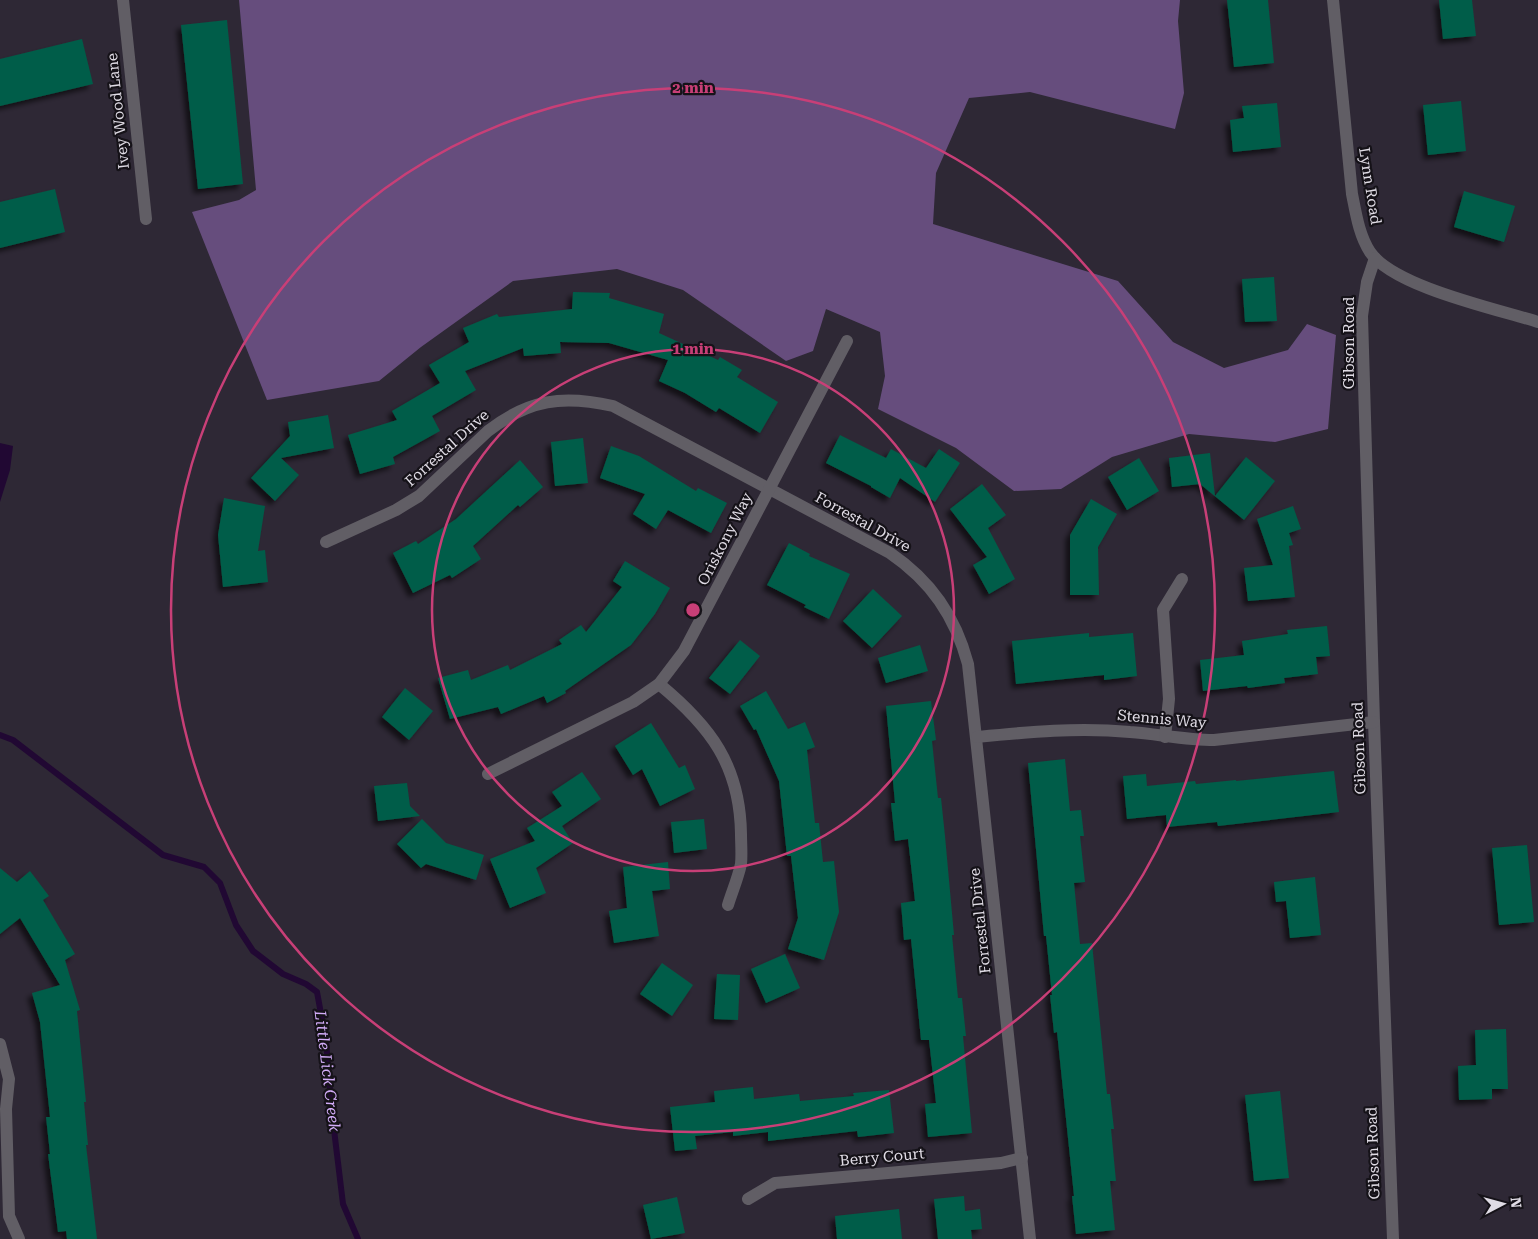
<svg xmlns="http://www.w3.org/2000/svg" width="1538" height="1239" font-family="'Roboto Serif',serif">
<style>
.forest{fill:#664d7d}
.water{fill:#210833}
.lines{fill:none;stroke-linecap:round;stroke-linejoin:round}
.stream{stroke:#210833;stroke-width:6}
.building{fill:#055d48;filter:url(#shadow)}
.minor{stroke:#615e65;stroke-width:12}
.ring{fill:none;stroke:#c83f77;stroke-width:2.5}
.labels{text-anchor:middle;stroke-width:4.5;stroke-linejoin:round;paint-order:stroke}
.street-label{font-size:15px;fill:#e0dce5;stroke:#151218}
.water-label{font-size:16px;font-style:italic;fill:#d2acf8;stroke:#151218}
.centre{fill:#c83f77;stroke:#151218;stroke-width:2.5}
.ring-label{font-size:15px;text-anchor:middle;font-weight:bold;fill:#c83f77;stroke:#151218;stroke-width:4.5;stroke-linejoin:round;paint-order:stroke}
</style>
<defs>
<filter id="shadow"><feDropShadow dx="-4.5" dy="4.5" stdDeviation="2.5" flood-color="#0009"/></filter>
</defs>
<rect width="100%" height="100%" fill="#2e2835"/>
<path class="forest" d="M 239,0 L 1180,0 L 1178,21 L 1184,93 L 1175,129 L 1030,92 L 969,98 L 936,173 L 933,224 L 1118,281 L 1173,342 L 1224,368 L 1288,350 L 1307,324 L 1336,335 L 1328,429 L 1275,442 L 1189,434 L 1112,457 L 1061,489 L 1014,491 L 956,448 L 878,409 L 885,376 L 880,332 L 826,309 L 813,351 L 786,361 L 683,290 L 617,269 L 513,281 L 421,347 L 379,381 L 267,400 L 192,212 L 239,200 L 256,190 Z"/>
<path class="water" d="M 0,443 L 13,446 L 10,470 L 0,502 Z"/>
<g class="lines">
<path class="stream" d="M 0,735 L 13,740 L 163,855 L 204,867 L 220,883 L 236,925 L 253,951 L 283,974 L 306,984 L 317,992 L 326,1041 L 332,1113 L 343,1204 L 358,1239"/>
</g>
<g class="building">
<path d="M 1227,0 L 1268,0 L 1274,63 L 1234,67 Z"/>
<path d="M 1439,0 L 1472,0 L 1476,36 L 1443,39 Z"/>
<path d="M 227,20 L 243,184 L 198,189 L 181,25 Z"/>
<path d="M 82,39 L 93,84 L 0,106 L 0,59 Z"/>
<path d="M 1461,101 L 1466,151 L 1428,155 L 1423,105 Z"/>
<path d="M 1277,103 L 1281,147 L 1233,152 L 1230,120 L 1244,118 L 1242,106 Z"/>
<path d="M 55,189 L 65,232 L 0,248 L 0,202 Z"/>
<path d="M 1464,191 L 1515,206 L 1504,242 L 1454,227 Z"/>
<path d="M 1274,277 L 1277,321 L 1245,322 L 1242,279 Z"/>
<path d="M 573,292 L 610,293 L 609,298 L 664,314 L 659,333 L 718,360 L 720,357 L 742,370 L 737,377 L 778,402 L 760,433 L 719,408 L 716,412 L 685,393 L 659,381 L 668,360 L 609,343 L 560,342 L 561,353 L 524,356 L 523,348 L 465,371 L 476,390 L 432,416 L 440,431 L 393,457 L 395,464 L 360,474 L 348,435 L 397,420 L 392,411 L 440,383 L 429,365 L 469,342 L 463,328 L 497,314 L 499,317 L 572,309 Z"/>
<path d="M 328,415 L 334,448 L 281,458 L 299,475 L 275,501 L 251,478 L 290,436 L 288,422 Z"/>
<path d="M 840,435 L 886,458 L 891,449 L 926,468 L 939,449 L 960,463 L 935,502 L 900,478 L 890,498 L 871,487 L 871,486 L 826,463 Z"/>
<path d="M 583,438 L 588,483 L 555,486 L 551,442 Z"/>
<path d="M 611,446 L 639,456 L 696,491 L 698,488 L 727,503 L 711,533 L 668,510 L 656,529 L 633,514 L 645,494 L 600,478 Z"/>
<path d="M 1210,453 L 1215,496 L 1246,457 L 1275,481 L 1244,520 L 1200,484 L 1172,487 L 1169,458 Z"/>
<path d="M 1139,458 L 1159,491 L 1127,510 L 1108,477 Z"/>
<path d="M 520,460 L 543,487 L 520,507 L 518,505 L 473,546 L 481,559 L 452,578 L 450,575 L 413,593 L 393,553 L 416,541 L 418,544 L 456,519 Z"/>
<path d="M 982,484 L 1006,515 L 988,528 L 1015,579 L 989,594 L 973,565 L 987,557 L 950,509 Z"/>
<path d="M 224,498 L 265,506 L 258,551 L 265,550 L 268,582 L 223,587 L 218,535 Z"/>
<path d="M 1091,499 L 1117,514 L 1098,547 L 1099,595 L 1070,595 L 1070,535 Z"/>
<path d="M 1293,506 L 1301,529 L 1289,533 L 1293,545 L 1289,546 L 1295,597 L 1248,601 L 1244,568 L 1273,565 L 1257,519 Z"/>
<path d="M 789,543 L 810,554 L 809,556 L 850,574 L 829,619 L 804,607 L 806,605 L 767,585 Z"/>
<path d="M 625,561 L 670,588 L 655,614 L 631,645 L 565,691 L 566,693 L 547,703 L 544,696 L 501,714 L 498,707 L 450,719 L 438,678 L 468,670 L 471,680 L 508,665 L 510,670 L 562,644 L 559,640 L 581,625 L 586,632 L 622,587 L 613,581 Z"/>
<path d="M 873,589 L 902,616 L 872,648 L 843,621 Z"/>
<path d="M 1327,626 L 1330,656 L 1316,657 L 1318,674 L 1284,678 L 1285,683 L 1248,688 L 1247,686 L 1203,691 L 1200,660 L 1244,655 L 1242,641 L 1288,634 L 1287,630 Z"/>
<path d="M 1089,633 L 1089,637 L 1133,633 L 1137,676 L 1104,680 L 1104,675 L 1016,684 L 1012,641 Z"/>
<path d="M 740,640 L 760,656 L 730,694 L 709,678 Z"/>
<path d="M 920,645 L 928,671 L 886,683 L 878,658 Z"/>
<path d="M 405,688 L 433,711 L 409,740 L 382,717 Z"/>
<path d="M 766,691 L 788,729 L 805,722 L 815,747 L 807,750 L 815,823 L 819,823 L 823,862 L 834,861 L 839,912 L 824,960 L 788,949 L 798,918 L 791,856 L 787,856 L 779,781 L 756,729 L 754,730 L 740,706 Z"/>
<path d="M 931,701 L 936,740 L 932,741 L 938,798 L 941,798 L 945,836 L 954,935 L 952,935 L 958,998 L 962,998 L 966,1036 L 963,1036 L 972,1133 L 928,1137 L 925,1104 L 936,1103 L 929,1040 L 921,1040 L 911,939 L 904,940 L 901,903 L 915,901 L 908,839 L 895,841 L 891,803 L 895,803 L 886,706 Z"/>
<path d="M 651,723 L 679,768 L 685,765 L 695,789 L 660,806 L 642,769 L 633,775 L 615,746 Z"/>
<path d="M 1065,759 L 1070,811 L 1081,810 L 1084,836 L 1080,836 L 1085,882 L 1074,883 L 1080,944 L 1092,943 L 1107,1094 L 1110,1094 L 1114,1129 L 1111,1129 L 1116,1181 L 1110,1181 L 1115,1230 L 1076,1234 L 1072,1196 L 1074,1196 L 1057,1032 L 1054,1033 L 1050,995 L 1052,995 L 1046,936 L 1044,936 L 1028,763 Z"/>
<path d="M 1334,771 L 1339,812 L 1218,826 L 1217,822 L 1167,827 L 1166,815 L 1127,819 L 1123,776 L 1146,774 L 1147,786 L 1195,781 L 1196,784 L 1236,780 L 1236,781 Z"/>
<path d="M 582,772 L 601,799 L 562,826 L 573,843 L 536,868 L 546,893 L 510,908 L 490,859 L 535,841 L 527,828 L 562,806 L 552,792 Z"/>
<path d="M 407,783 L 410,806 L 420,816 L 378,821 L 374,786 Z"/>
<path d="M 422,819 L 446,843 L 484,855 L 476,880 L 426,864 L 421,868 L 397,844 Z"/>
<path d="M 704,819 L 707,849 L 674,853 L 671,822 Z"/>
<path d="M 1527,845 L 1534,922 L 1499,925 L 1492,848 Z"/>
<path d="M 668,862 L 670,889 L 652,891 L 659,936 L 614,943 L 609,911 L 627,908 L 623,867 Z"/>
<path d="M 0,868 L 17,882 L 30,871 L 49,896 L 43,900 L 75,954 L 65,960 L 80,1010 L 77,1011 L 86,1102 L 84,1102 L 88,1145 L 86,1145 L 97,1239 L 67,1239 L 66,1231 L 58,1232 L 48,1154 L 50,1154 L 46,1117 L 50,1117 L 40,1022 L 32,993 L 60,985 L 20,918 L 0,934 Z"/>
<path d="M 1315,877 L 1321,935 L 1290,938 L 1286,901 L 1276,902 L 1274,882 Z"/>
<path d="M 785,954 L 800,988 L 766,1003 L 751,969 Z"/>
<path d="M 662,963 L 693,985 L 672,1016 L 640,994 Z"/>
<path d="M 717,974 L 740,975 L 738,1020 L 714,1019 Z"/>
<path d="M 1506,1029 L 1508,1089 L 1492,1089 L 1492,1099 L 1459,1100 L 1458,1066 L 1476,1065 L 1475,1030 Z"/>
<path d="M 753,1087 L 754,1099 L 799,1094 L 800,1101 L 854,1096 L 853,1093 L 889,1090 L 894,1133 L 858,1137 L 857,1131 L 768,1141 L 768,1132 L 733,1136 L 733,1132 L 695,1136 L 697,1149 L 675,1151 L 670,1107 L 715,1102 L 714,1091 Z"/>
<path d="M 1280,1091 L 1289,1178 L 1254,1181 L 1245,1095 Z"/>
<path d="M 964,1196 L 965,1211 L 980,1209 L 982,1229 L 971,1230 L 972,1239 L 938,1239 L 934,1199 Z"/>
<path d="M 677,1197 L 685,1233 L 651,1239 L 643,1205 Z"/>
<path d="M 899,1209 L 902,1239 L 837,1239 L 835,1216 Z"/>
</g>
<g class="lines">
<g class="minor">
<path d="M 123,0 L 146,219"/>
<path d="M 1333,0 L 1352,194 C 1356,214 1359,235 1370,252 C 1394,287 1497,309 1538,322"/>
<path d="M 1375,258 L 1367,282 L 1362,316 L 1374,722 L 1393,1239"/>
<path d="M 326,542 L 396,510 L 419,496 L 488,431 C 529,399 563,395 613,406 L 890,553 C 931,581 955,616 968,664 L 1030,1239"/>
<path d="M 659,684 C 710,726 740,765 741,834 C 741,843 742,855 741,864 C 738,878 732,892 728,905"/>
<path d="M 977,737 C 1028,732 1078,727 1130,732 C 1158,734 1186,740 1214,740 L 1374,722"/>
<path d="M 1165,737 L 1169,699 L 1163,610 L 1182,579"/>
<path d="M 488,774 L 633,702 L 659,684 L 684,651 L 847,341"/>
<path d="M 0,1044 L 9,1079 L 6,1109 L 9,1216 L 19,1239"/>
<path d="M 748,1199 L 775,1183 L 1001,1163 L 1022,1158"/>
</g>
</g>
<g class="ring">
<circle cx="693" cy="610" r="261"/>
<circle cx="693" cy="610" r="522"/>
</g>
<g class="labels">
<g class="street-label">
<text transform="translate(118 111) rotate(-96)" y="5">Ivey Wood Lane</text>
<text transform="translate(1370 186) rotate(81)" y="5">Lynn Road</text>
<text transform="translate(1349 343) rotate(-90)" y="5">Gibson Road</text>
<text transform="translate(447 448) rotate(-42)" y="5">Forrestal Drive</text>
<text transform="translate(863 522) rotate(29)" y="5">Forrestal Drive</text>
<text transform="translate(725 539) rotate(-63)" y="5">Oriskony Way</text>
<text transform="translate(1162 719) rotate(5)" y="5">Stennis Way</text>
<text transform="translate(1359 748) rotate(-92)" y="5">Gibson Road</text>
<text transform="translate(980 921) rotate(-96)" y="5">Forrestal Drive</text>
<text transform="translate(1373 1153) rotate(-92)" y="5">Gibson Road</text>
<text transform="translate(882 1157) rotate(-5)" y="5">Berry Court</text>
</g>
<g class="water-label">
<text transform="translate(328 1071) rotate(83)" y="6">Little Lick Creek</text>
</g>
</g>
<circle cx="693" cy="610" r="8" class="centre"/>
<g class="ring-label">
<text x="693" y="93">2 min</text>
<text x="693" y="354">1 min</text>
</g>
<g transform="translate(1503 1204) rotate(84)" stroke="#151218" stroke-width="4" paint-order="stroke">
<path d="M0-4L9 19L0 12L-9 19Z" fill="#e0dce5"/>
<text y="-8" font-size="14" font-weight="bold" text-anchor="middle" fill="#e0dce5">N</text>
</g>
</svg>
